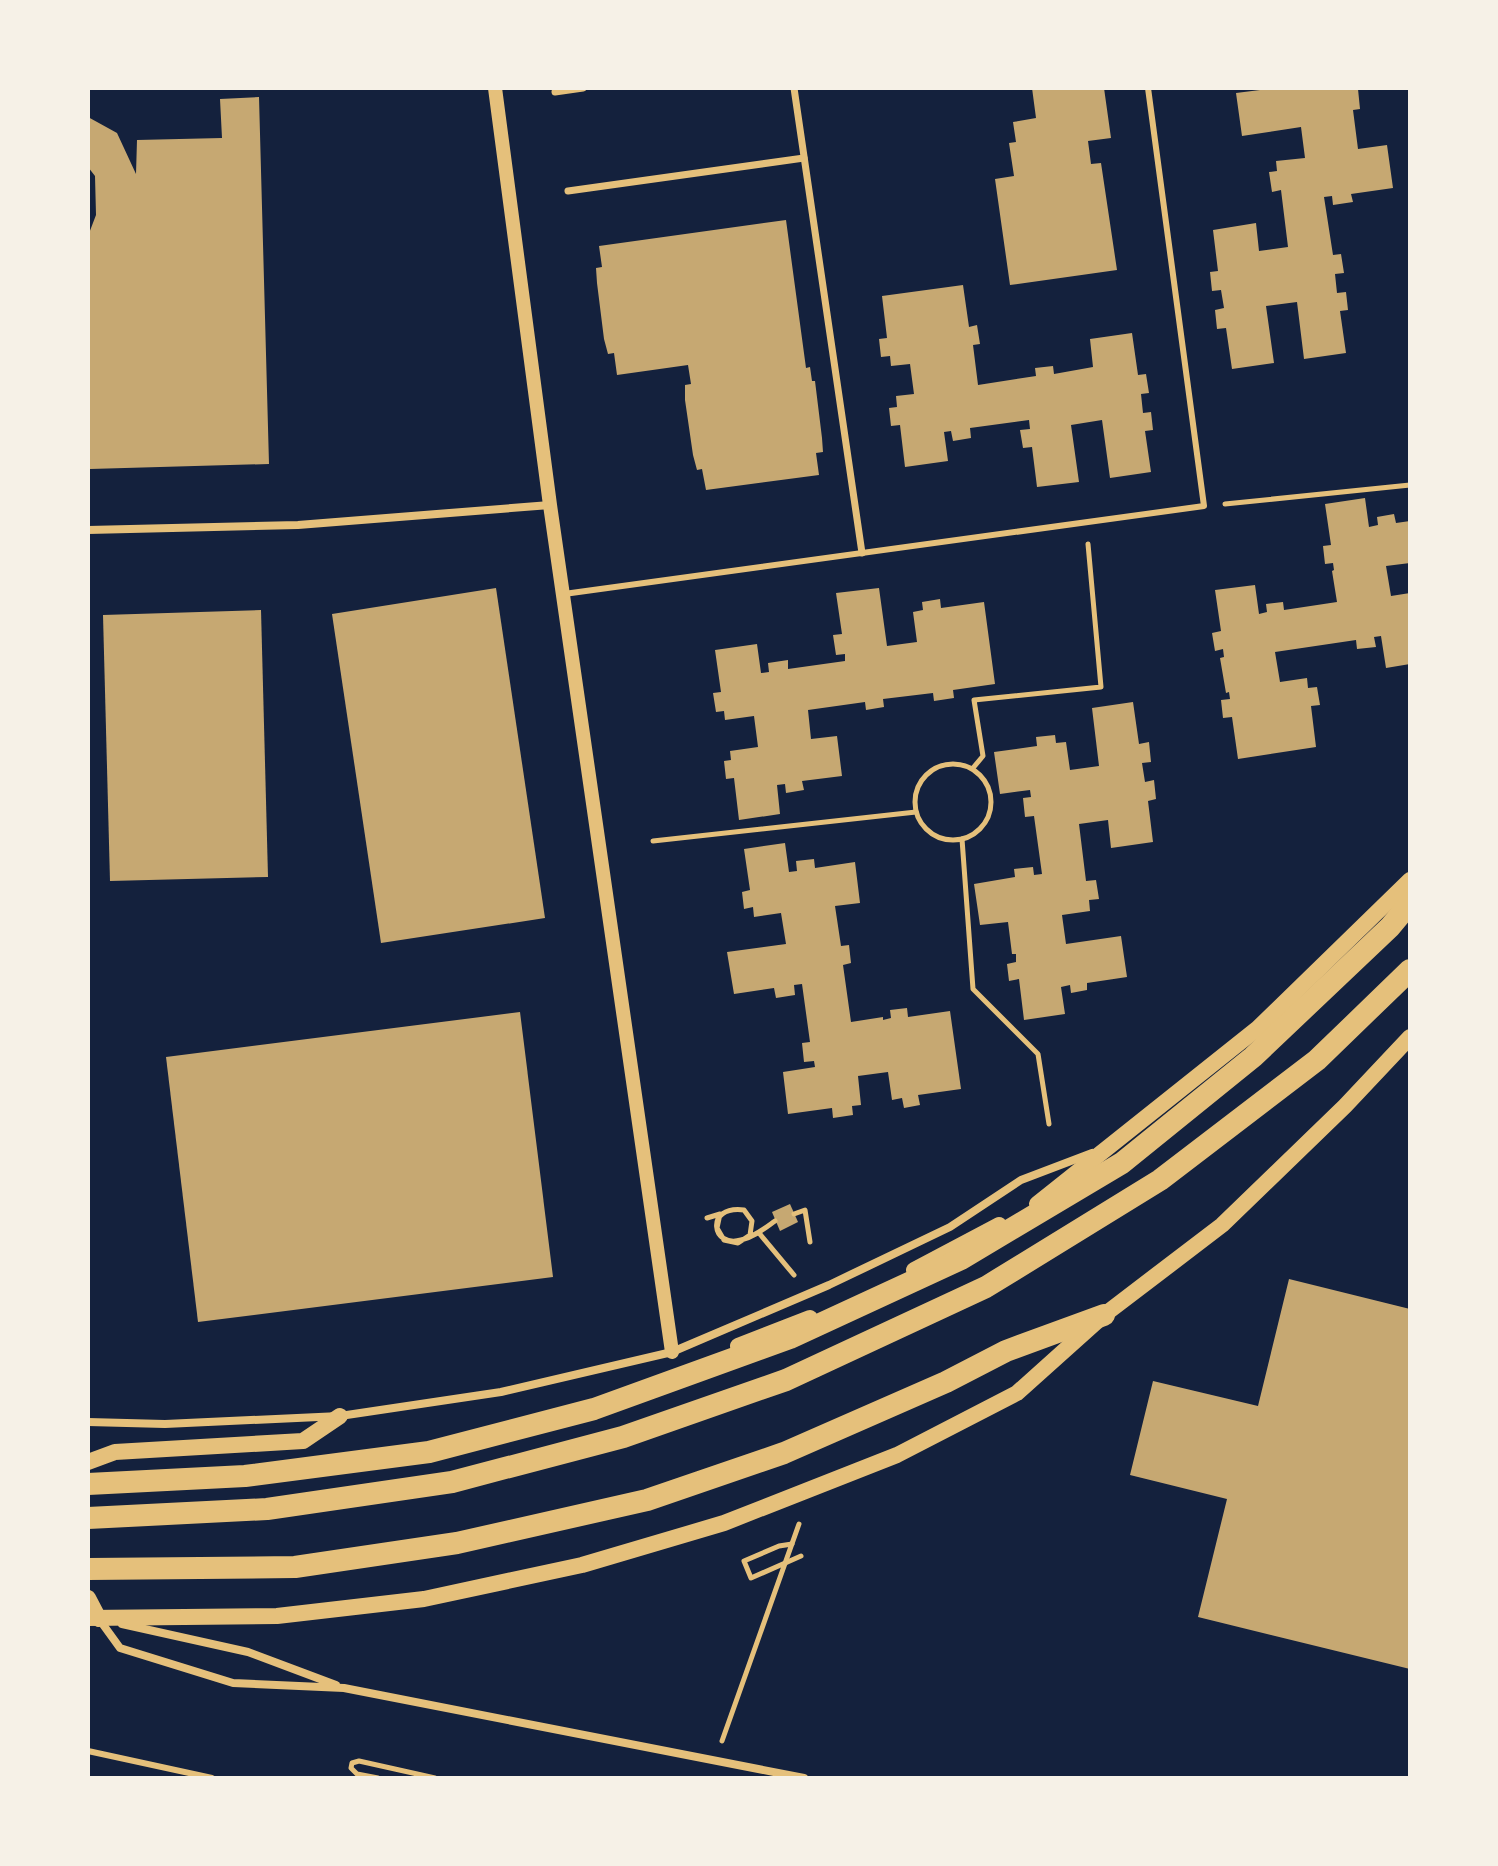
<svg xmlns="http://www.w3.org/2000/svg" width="1498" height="1866" font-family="'Space Grotesk',sans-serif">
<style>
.building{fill:#c6a872}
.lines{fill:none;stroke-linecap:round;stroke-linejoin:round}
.path{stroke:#e5c07b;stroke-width:5}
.service{stroke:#e5c07b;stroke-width:6}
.pedestrian{stroke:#e5c07b;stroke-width:7}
.minor{stroke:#e5c07b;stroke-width:8}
.tertiary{stroke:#e5c07b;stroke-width:14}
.secondary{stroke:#e5c07b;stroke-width:16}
.trunk{stroke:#e5c07b;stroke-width:22}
</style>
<rect width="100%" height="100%" fill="#14213d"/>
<g class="building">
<path d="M 1032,88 L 1104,88 L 1111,138 L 1088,141 L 1091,164 L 1101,163 L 1117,270 L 1010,285 L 995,179 L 1014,176 L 1009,143 L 1016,142 L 1013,122 L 1036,118 Z"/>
<path d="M 1275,88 L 1358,89 L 1360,109 L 1353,110 L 1358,149 L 1387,145 L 1393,188 L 1351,194 L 1353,202 L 1333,205 L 1332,196 L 1324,197 L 1333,255 L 1341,254 L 1344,273 L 1335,274 L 1337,293 L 1346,292 L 1348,310 L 1340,311 L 1346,353 L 1304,359 L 1297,302 L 1266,306 L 1274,363 L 1232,369 L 1226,328 L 1217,329 L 1215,310 L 1224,308 L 1221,290 L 1212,291 L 1210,272 L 1218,271 L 1213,230 L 1256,223 L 1259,251 L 1288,247 L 1281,190 L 1272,192 L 1269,172 L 1277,171 L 1276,161 L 1305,158 L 1301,127 L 1242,136 L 1236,93 Z"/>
<path d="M 259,97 L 269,464 L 90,469 L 88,236 L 96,215 L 95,176 L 88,167 L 88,117 L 117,133 L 136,174 L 137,140 L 222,138 L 220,99 Z"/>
<path d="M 786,220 L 806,368 L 810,367 L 812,381 L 815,381 L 822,438 L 823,452 L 816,453 L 819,475 L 706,490 L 702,469 L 697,470 L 693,455 L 685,400 L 685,385 L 691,384 L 688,365 L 617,375 L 614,353 L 608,354 L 604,339 L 597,283 L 596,268 L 602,267 L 599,246 Z"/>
<path d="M 963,285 L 969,327 L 977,325 L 980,344 L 973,345 L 978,385 L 1036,376 L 1035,368 L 1053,366 L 1054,374 L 1093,367 L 1090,339 L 1132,333 L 1138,375 L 1146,374 L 1149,393 L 1141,394 L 1143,413 L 1151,412 L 1153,430 L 1145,431 L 1151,472 L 1110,478 L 1102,420 L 1071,425 L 1079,482 L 1037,487 L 1032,447 L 1023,448 L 1020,430 L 1030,429 L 1029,420 L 970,428 L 971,438 L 953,441 L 951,431 L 944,432 L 948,461 L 905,467 L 900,425 L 891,426 L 889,408 L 897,407 L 896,396 L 914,394 L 910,364 L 891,366 L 890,356 L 881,357 L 879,339 L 887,338 L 882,296 Z"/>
<path d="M 1365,498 L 1369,527 L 1378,525 L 1377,517 L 1394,514 L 1396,523 L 1410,521 L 1410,563 L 1386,566 L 1391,596 L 1410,593 L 1410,664 L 1386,668 L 1381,636 L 1374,637 L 1376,647 L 1357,649 L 1356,640 L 1275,652 L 1280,682 L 1307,678 L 1308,688 L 1317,687 L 1320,705 L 1311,706 L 1316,747 L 1238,759 L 1232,717 L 1223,718 L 1221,700 L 1230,699 L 1229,692 L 1226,693 L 1220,658 L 1224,657 L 1223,649 L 1215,651 L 1212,633 L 1221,631 L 1215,590 L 1255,585 L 1259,614 L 1267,612 L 1266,604 L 1283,602 L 1284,610 L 1337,602 L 1332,571 L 1334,570 L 1333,563 L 1325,564 L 1323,546 L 1331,545 L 1325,504 Z"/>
<path d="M 496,588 L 545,918 L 381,943 L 332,614 Z"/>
<path d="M 879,588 L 887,646 L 917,642 L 913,612 L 923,610 L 922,602 L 940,599 L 941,608 L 984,602 L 995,684 L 953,690 L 954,698 L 934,701 L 933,693 L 883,699 L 884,707 L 866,710 L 865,702 L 808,710 L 811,739 L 837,736 L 842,776 L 802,781 L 804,790 L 786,793 L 785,784 L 777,785 L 780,814 L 739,820 L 734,778 L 726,779 L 724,761 L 731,760 L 730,751 L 758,747 L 754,716 L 725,720 L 724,711 L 716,712 L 713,693 L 721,692 L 715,650 L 757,644 L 761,673 L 769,672 L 768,663 L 788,660 L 788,669 L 845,661 L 845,654 L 836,655 L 833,635 L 842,634 L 836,593 Z"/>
<path d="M 261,610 L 268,877 L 110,881 L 103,615 Z"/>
<path d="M 1133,702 L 1139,744 L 1149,742 L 1151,762 L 1142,763 L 1145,782 L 1154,780 L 1156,799 L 1148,801 L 1153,842 L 1111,848 L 1108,820 L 1079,824 L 1086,881 L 1096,880 L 1099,899 L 1089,900 L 1090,911 L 1062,915 L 1066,944 L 1121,936 L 1127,977 L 1087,983 L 1087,990 L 1071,993 L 1070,985 L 1061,987 L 1065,1014 L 1024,1020 L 1019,979 L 1009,981 L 1007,964 L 1016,962 L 1016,954 L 1012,954 L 1008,922 L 980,925 L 974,884 L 1015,877 L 1014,869 L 1033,867 L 1034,875 L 1042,874 L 1034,816 L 1025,817 L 1023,798 L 1031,797 L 1030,790 L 1000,794 L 994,752 L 1037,746 L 1036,737 L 1055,735 L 1056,743 L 1066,742 L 1070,770 L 1099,766 L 1092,708 Z"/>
<path d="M 785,843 L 789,872 L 797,871 L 796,861 L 814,859 L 815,868 L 855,862 L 860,903 L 835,906 L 841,946 L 849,945 L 851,963 L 843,965 L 851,1022 L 883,1017 L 883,1020 L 891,1018 L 890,1010 L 907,1008 L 908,1017 L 950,1011 L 961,1089 L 918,1095 L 920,1105 L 904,1108 L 902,1098 L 892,1100 L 888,1072 L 858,1076 L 861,1105 L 852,1106 L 853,1115 L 833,1118 L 832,1108 L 788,1114 L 783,1072 L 815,1067 L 814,1061 L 804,1062 L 802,1043 L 810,1042 L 802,984 L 794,985 L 795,995 L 776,998 L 774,988 L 734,994 L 727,952 L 786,944 L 781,913 L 754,917 L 753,907 L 744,909 L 742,892 L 750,890 L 744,849 Z"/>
<path d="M 520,1012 L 553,1277 L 198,1322 L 166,1057 Z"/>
<path d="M 790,1204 L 798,1222 L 780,1231 L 772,1212 Z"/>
<path d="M 1289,1279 L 1410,1309 L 1410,1669 L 1198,1617 L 1227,1499 L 1130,1475 L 1153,1381 L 1258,1406 Z"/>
</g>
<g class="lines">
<g class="path">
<path d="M 1225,504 L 1410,485"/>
<circle cx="953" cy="802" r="38"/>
<path d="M 973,768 L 983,756 L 974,700 L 1101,687 L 1088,544"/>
<path d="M 962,839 L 973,989 L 1038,1054 L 1049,1124"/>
<path d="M 653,841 L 916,812"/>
<path d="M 794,1214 L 805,1210 L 810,1242"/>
<path d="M 707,1218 L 720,1214 L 717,1228 L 724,1240 L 738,1243 L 750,1235 L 752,1221 L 744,1210 C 704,1205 712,1249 741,1240 C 754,1237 765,1228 775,1221"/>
<path d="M 759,1233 L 794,1275"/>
<path d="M 792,1544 L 779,1546 L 744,1561 L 751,1578 L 801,1556"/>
<path d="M 722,1741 L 799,1524"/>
<path d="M 378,1778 L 357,1774 L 351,1768 L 352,1763 L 359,1761 L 435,1778"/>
</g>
<g class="service">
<path d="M 564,594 L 1204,506 L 1148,88"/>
<path d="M 88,1751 L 212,1778"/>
</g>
<g class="pedestrian">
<path d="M 794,88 L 862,553"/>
<path d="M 555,92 L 583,88"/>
<path d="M 568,191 L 804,158"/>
</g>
<g class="minor">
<path d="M 88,530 L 298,525 L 550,505"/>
<path d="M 88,1422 L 165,1424 L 340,1416 L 501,1392 L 672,1352 L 829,1285 L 950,1227 L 1021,1180 L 1092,1153"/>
<path d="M 99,1619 L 120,1648 L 233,1683 L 344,1688 L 804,1778"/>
<path d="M 122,1624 L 248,1652 L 336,1685"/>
</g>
<path class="tertiary" d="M 495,88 L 550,505 L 672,1352"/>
<g class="secondary">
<path d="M 1037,1204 L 1258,1028 L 1410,880"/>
<path d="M 914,1270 L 999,1225"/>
<path d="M 738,1346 L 810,1318"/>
<path d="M 88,1462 L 115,1452 L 303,1441 L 340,1416"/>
<path d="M 88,1598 L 99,1619"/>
<path d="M 88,1618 L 277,1616 L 424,1599 L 582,1565 L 724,1523 L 897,1455 L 1017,1393 L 1104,1315 L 1222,1225 L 1345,1106 L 1410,1037"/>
</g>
<g class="trunk">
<path d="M 88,1484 L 245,1476 L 429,1452 L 594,1409 L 790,1338 L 961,1259 L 1122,1163 L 1253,1057 L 1390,927 L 1410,903"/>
<path d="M 88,1518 L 267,1509 L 452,1482 L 623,1437 L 786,1380 L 986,1287 L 1160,1180 L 1317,1060 L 1410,970"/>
<path d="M 88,1569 L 295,1567 L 457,1543 L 647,1500 L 784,1453 L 946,1382 L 1006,1351 L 1104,1315"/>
</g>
</g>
<rect width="1498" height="1866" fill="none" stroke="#f6f1e7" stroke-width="180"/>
</svg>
